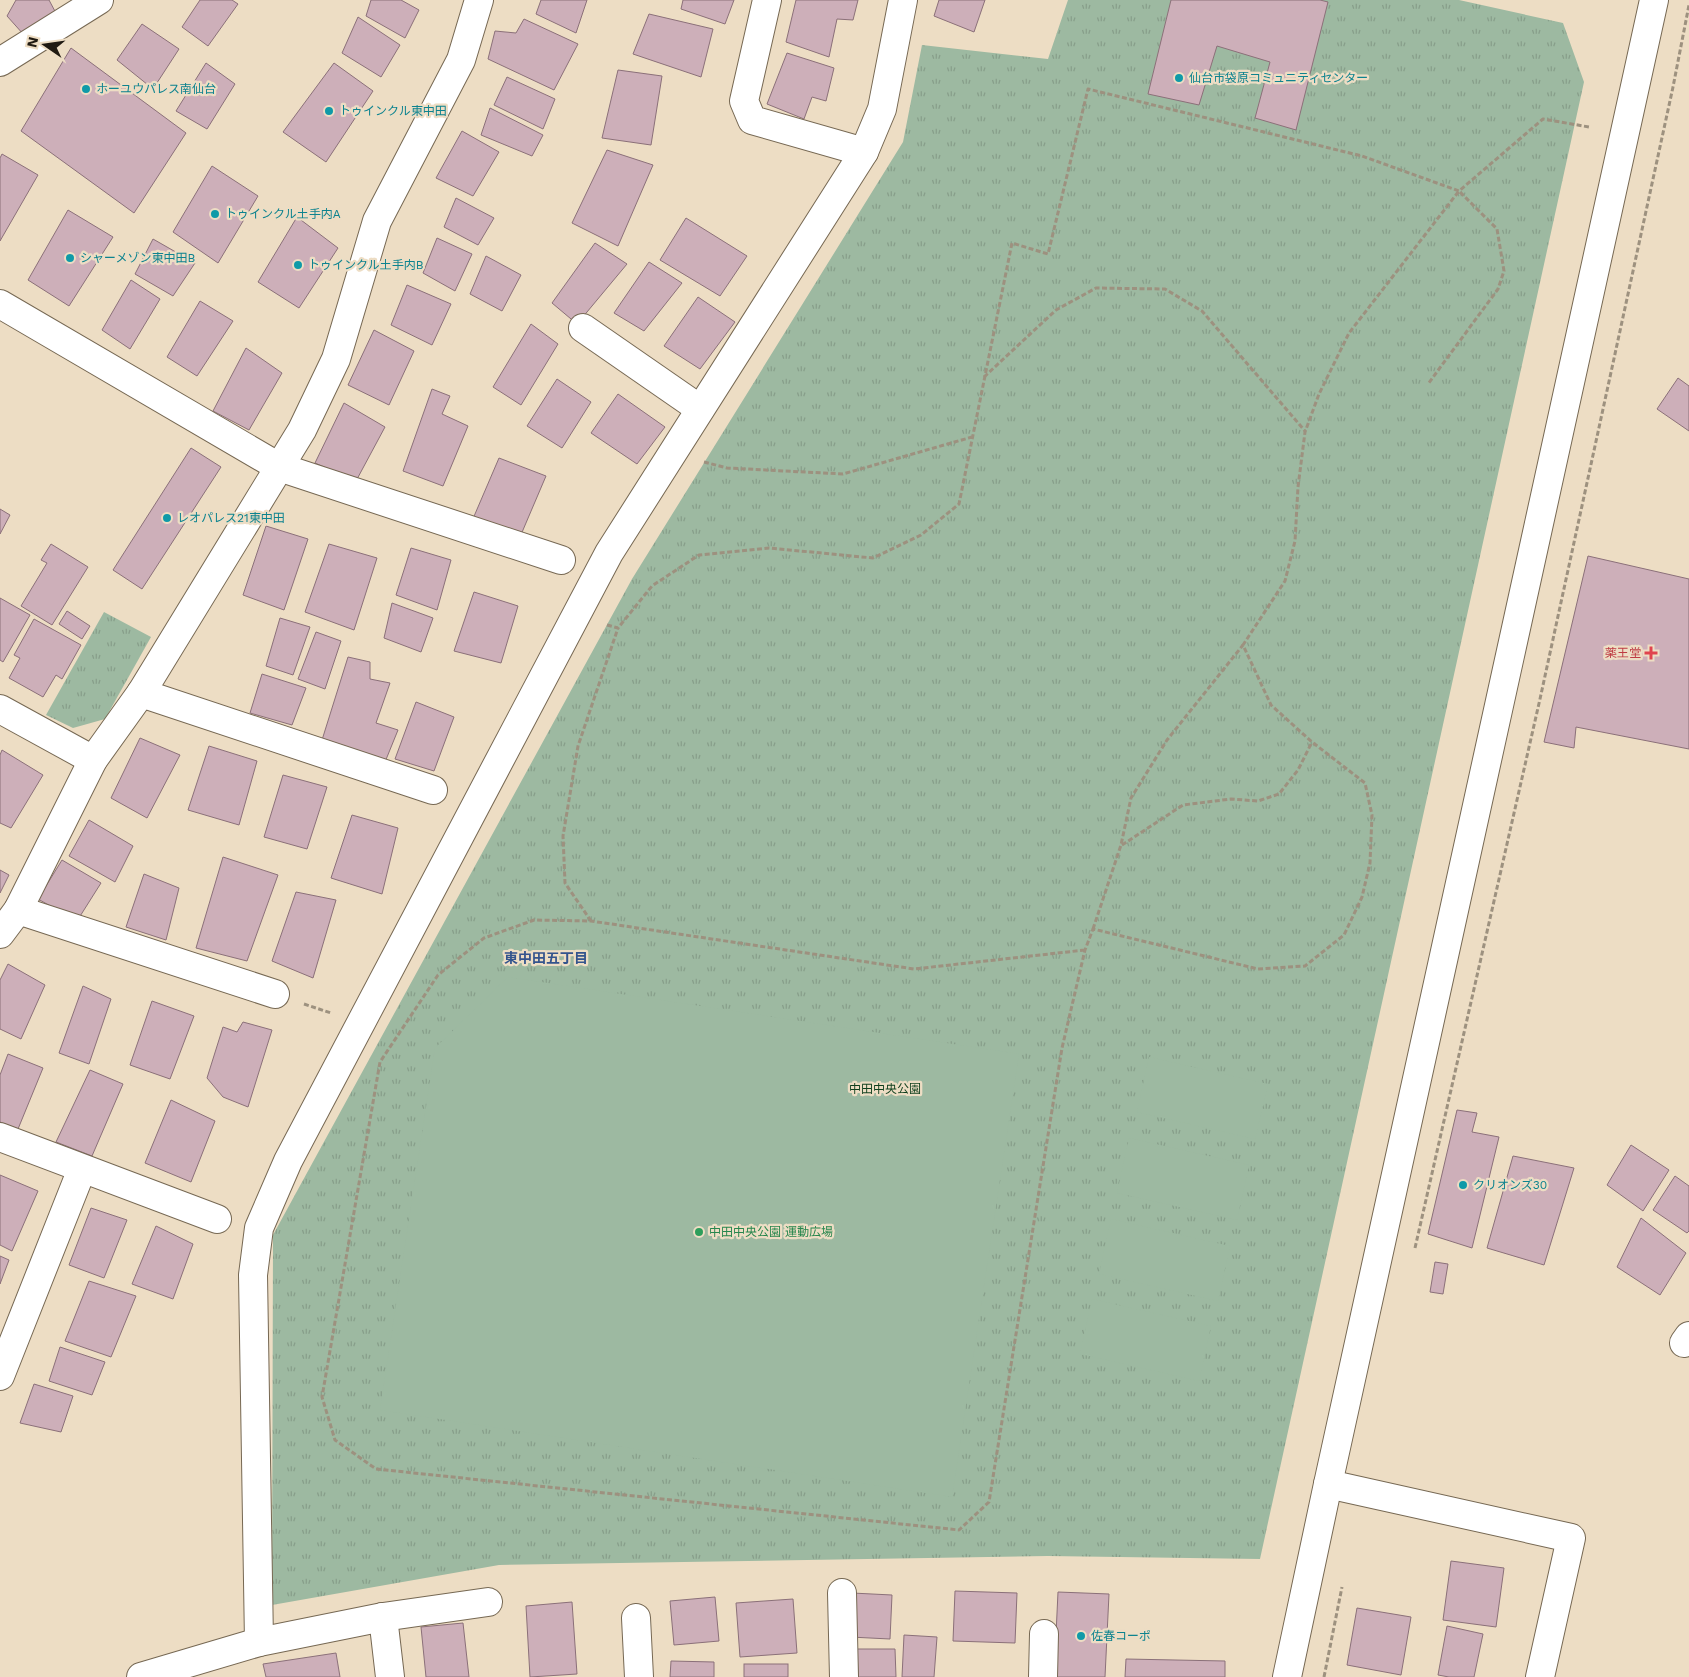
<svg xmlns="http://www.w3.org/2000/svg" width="1689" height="1677" font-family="'Work Sans','Noto Sans JP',sans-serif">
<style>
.park{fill:url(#park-tufts)}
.garden{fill:#9db9a1}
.building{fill:#cdafb9;stroke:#8b7079}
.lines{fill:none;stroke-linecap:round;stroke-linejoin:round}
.street-casing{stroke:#766853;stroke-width:30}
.secondary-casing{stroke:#766853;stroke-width:30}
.path{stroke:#9d917f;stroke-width:3;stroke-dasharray:5 2.5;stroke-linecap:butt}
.street{stroke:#fff;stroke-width:28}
.secondary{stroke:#fff;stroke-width:28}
.culture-dot{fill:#0f9aa8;stroke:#edddc4;stroke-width:2}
.health-dot{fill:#e0444e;stroke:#edddc4;stroke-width:2}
.leisure-dot{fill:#2e9e5b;stroke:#edddc4;stroke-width:2}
.labels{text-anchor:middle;stroke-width:4.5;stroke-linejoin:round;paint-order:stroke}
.culture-label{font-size:12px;fill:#0d838f;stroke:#edddc4;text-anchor:start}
.health-label{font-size:12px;fill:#be3a42;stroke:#edddc4;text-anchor:end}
.park-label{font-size:12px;fill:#0f3f1d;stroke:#edddc4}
.leisure-label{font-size:12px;fill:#27864d;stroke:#edddc4;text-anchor:start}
.neighbourhood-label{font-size:14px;font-weight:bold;fill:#34548d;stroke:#edddc4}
</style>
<defs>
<pattern id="park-tufts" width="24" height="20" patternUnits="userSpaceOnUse" patternTransform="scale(1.25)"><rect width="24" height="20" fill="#9db9a1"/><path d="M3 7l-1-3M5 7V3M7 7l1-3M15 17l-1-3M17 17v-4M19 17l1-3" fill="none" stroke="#879e8a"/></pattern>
</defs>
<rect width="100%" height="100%" fill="#edddc4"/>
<g class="park">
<path d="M 1068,0 L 1459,0 L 1563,23 L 1584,82 L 1260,1559 L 1048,1556 L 499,1565 L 272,1605 L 273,1235 L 632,579 L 903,142 L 922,45 L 1048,59 Z"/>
<path d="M 104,612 L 151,637 L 105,719 L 73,728 L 46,715 Z"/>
</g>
<g class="garden">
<path d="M 508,977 L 1019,1054 L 952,1497 L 380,1410 L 435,1048 Z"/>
<path d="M 1149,1057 L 1268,1084 L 1255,1139 L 1137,1112 Z"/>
<path d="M 1129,1138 L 1249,1165 L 1237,1220 L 1117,1193 Z"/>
<path d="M 1111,1219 L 1230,1246 L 1218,1301 L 1099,1274 Z"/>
<path d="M 1092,1299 L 1211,1326 L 1199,1381 L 1080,1354 Z"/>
</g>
<g class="building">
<path d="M 16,0 L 49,0 L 57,15 L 24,35 L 7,16 Z"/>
<path d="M 200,0 L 232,0 L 238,4 L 208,46 L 182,27 Z"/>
<path d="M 371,0 L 401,0 L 419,10 L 405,38 L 366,16 Z"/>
<path d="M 541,0 L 587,0 L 576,33 L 536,14 Z"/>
<path d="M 683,0 L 734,0 L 725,24 L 681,9 Z"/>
<path d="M 796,0 L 858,0 L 853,20 L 837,19 L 829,57 L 786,42 Z"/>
<path d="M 939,0 L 985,0 L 974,32 L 934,16 Z"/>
<path d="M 1171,0 L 1320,0 L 1328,2 L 1296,130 L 1255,118 L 1270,62 L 1217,46 L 1199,105 L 1148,94 Z"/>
<path d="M 649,14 L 713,29 L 701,77 L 633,54 Z"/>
<path d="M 358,17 L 400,45 L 381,77 L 342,53 Z"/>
<path d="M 524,19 L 578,44 L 554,90 L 488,59 L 495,31 L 516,33 Z"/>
<path d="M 142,24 L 179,49 L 153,89 L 117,60 Z"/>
<path d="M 71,48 L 186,133 L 134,213 L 21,131 Z"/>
<path d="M 787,53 L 834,68 L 826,101 L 812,97 L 804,119 L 767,104 Z"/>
<path d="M 206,63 L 235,84 L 207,129 L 176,111 Z"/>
<path d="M 334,63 L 373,91 L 326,162 L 283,132 Z"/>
<path d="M 618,70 L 662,76 L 651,145 L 602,138 Z"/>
<path d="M 507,77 L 555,99 L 543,129 L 494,105 Z"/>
<path d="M 490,108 L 543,135 L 532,156 L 481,135 Z"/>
<path d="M 462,131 L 499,152 L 473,196 L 436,178 Z"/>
<path d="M 607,150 L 653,165 L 618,246 L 572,223 Z"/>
<path d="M 2,154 L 38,175 L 0,241 L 0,158 Z"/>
<path d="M 212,166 L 258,196 L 218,263 L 173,232 Z"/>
<path d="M 456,198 L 494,218 L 478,245 L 444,227 Z"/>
<path d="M 68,210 L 113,237 L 69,306 L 28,280 Z"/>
<path d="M 297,217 L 338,248 L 299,308 L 258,282 Z"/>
<path d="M 686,218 L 747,256 L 720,296 L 660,260 Z"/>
<path d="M 437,238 L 472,254 L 455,291 L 423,273 Z"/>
<path d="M 153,239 L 195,263 L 173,296 L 135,274 Z"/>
<path d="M 595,243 L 627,264 L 577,324 L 552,303 Z"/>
<path d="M 486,256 L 521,275 L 502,311 L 470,294 Z"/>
<path d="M 649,262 L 682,283 L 644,331 L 614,313 Z"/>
<path d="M 131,280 L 160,299 L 130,349 L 102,330 Z"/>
<path d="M 407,285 L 451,304 L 432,345 L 391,325 Z"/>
<path d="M 698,297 L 735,322 L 700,369 L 664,346 Z"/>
<path d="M 200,301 L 233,321 L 197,376 L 167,357 Z"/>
<path d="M 531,324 L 558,344 L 521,405 L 493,387 Z"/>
<path d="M 374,330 L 414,351 L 389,405 L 348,385 Z"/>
<path d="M 246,348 L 282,373 L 249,430 L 213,411 Z"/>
<path d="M 1678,378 L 1689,386 L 1689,431 L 1657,409 Z"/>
<path d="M 557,379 L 591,402 L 562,448 L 527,426 Z"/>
<path d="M 432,389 L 450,396 L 442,414 L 468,426 L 443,486 L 403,471 Z"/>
<path d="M 618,394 L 665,427 L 637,464 L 591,433 Z"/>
<path d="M 344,403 L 385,427 L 356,481 L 315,463 Z"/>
<path d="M 191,448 L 221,467 L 142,589 L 113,570 Z"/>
<path d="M 499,458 L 546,476 L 520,537 L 472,521 Z"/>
<path d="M 0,509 L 10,515 L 0,534 Z"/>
<path d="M 266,526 L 308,539 L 284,610 L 243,595 Z"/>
<path d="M 51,544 L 88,567 L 52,625 L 21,606 L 47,563 L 41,560 Z"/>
<path d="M 329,544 L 377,558 L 354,630 L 305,612 Z"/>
<path d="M 411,548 L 451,560 L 437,610 L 396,595 Z"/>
<path d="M 1588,556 L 1689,579 L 1689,749 L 1576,727 L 1574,748 L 1544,742 Z"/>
<path d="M 474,592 L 518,606 L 501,663 L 454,651 Z"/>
<path d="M 0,598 L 30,615 L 3,662 L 0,660 Z"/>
<path d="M 392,603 L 433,618 L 421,652 L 384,638 Z"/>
<path d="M 67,611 L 90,626 L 82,639 L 59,624 Z"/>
<path d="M 280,618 L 310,627 L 293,675 L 266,666 Z"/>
<path d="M 34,619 L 81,645 L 62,679 L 56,675 L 43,697 L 9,678 L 20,658 L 14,655 Z"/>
<path d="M 316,632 L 341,641 L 325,689 L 298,679 Z"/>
<path d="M 348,657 L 370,662 L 370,679 L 390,683 L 376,723 L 398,730 L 385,762 L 322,740 Z"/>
<path d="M 262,674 L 306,688 L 292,725 L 250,713 Z"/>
<path d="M 416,702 L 454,717 L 434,771 L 395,759 Z"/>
<path d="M 140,738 L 180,755 L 147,818 L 111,798 Z"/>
<path d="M 209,746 L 257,761 L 239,825 L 188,810 Z"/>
<path d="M 2,750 L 43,775 L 11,828 L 0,823 L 0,755 Z"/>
<path d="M 283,775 L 327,787 L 307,849 L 264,837 Z"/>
<path d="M 352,815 L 398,828 L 382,894 L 331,878 Z"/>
<path d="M 89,820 L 133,846 L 115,882 L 69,856 Z"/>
<path d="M 223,857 L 278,875 L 247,961 L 196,948 Z"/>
<path d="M 62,860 L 101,883 L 77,921 L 38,899 Z"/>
<path d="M 0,870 L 9,875 L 0,893 Z"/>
<path d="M 144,874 L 179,888 L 166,940 L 126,927 Z"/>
<path d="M 296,892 L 336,900 L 313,978 L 272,961 Z"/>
<path d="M 8,964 L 45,985 L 21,1039 L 0,1029 L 0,980 Z"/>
<path d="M 83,986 L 111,999 L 89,1064 L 59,1053 Z"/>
<path d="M 152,1001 L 194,1016 L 170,1079 L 130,1065 Z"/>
<path d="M 243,1022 L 272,1030 L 248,1107 L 223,1097 L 207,1078 L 223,1027 L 237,1032 Z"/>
<path d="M 8,1054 L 43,1068 L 18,1129 L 0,1122 L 0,1075 Z"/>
<path d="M 90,1070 L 123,1084 L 92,1156 L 56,1142 Z"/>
<path d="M 171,1100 L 215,1121 L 191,1182 L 145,1163 Z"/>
<path d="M 1457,1110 L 1477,1113 L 1472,1132 L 1499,1137 L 1472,1248 L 1428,1234 Z"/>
<path d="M 1631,1145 L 1669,1170 L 1643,1211 L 1607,1185 Z"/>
<path d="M 1513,1156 L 1574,1168 L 1544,1265 L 1487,1248 Z"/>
<path d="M 0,1175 L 38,1191 L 12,1251 L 0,1245 Z"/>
<path d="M 1675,1176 L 1689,1186 L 1689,1231 L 1687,1233 L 1653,1210 Z"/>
<path d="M 91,1208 L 127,1220 L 104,1278 L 69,1265 Z"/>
<path d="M 1641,1218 L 1686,1253 L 1660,1295 L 1617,1267 Z"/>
<path d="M 156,1226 L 193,1244 L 173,1299 L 132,1284 Z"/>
<path d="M 0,1256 L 9,1260 L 0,1284 Z"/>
<path d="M 1435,1262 L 1448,1264 L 1443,1294 L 1430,1292 Z"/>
<path d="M 89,1281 L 136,1296 L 111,1357 L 65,1341 Z"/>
<path d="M 60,1347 L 105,1362 L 92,1395 L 49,1381 Z"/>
<path d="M 34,1384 L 73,1396 L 61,1432 L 20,1423 Z"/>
<path d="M 1451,1561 L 1504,1568 L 1496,1627 L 1443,1620 Z"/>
<path d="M 955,1591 L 1017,1593 L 1015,1643 L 953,1641 Z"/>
<path d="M 1058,1592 L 1109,1594 L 1105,1677 L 1054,1677 Z"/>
<path d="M 852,1593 L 892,1595 L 890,1639 L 850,1637 Z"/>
<path d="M 715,1597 L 719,1641 L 674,1645 L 670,1601 Z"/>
<path d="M 793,1599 L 797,1653 L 740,1657 L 736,1603 Z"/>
<path d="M 572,1602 L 577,1674 L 530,1677 L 526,1606 Z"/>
<path d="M 1357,1608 L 1411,1617 L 1401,1675 L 1347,1665 Z"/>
<path d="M 463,1623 L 469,1677 L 426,1677 L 421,1627 Z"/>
<path d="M 1447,1626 L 1483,1634 L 1474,1677 L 1449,1677 L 1438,1675 Z"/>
<path d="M 904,1635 L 937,1637 L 934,1677 L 902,1677 Z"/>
<path d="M 857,1649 L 895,1649 L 896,1677 L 858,1677 Z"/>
<path d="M 336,1653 L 340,1677 L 266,1677 L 263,1664 Z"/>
<path d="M 1126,1659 L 1225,1661 L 1225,1677 L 1125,1677 Z"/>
<path d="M 671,1661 L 714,1662 L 714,1677 L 670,1677 Z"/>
<rect x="744" y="1664" width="44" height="13"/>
</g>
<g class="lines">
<defs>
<g id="street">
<path d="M 767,0 L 744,101 L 752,120 L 864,152"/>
<path d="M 0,62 L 99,0"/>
<path d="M 0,304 L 279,467 L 561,560"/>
<path d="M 583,328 L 700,409"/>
<path d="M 141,693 L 433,790"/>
<path d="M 0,709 L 93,760"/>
<path d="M 18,910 L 275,994"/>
<path d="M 0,934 L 18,910 L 93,760 L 141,693 L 302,430 L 336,359 L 377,221 L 461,60 L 479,0"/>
<path d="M 0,1137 L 217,1219"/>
<path d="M 1684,1343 L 1689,1336"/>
<path d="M 0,1376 L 82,1169"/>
<path d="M 1328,1484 L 1571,1538 L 1540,1677"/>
<path d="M 842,1593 L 844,1677"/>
<path d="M 488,1602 L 383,1617 L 259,1642 L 253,1275 L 259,1228 L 288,1161 L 609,553 L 864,152 L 882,109 L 903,0"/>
<path d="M 383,1617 L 390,1677"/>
<path d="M 636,1618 L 639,1677"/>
<path d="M 141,1677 L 259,1642"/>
<path d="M 1043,1677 L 1044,1634"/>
</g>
<path id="secondary" d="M 1287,1677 L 1328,1484 L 1654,0"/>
</defs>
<use href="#street" class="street-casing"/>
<use href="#secondary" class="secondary-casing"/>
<g class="path">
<path d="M 984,377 L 1056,310 L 1096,288 L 1165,289 L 1202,311 L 1305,431"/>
<path d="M 704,462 L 727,468 L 843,474 L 972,437"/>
<path d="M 607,625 L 618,628 L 652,586 L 699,555 L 769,548 L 873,558 L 921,535 L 959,504 L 1012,243 L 1048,254 L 1088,89 L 1362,156 L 1459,191 L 1543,119 L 1589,127"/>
<path d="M 1122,845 L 1183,805 L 1231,799 L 1258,801 L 1279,794 L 1298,770 L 1312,742"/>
<path d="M 591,921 L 565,883 L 563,836 L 578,746 L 618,628"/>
<path d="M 1093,929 L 1121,845 L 1131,798 L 1167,740 L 1243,645"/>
<path d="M 1085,950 L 914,969 L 591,921 L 534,920 L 484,938 L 438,975 L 380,1062 L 322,1397 L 335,1440 L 376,1469 L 959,1530 L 989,1502 L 1062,1048 L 1085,950 L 1093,929 L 1258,969 L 1305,966 L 1344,935 L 1362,897 L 1370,863 L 1372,815 L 1365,783 L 1312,742 L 1271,705 L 1243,645 L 1285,581 L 1295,541 L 1298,487 L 1305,432 L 1319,394 L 1349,333 L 1459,191 L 1497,229 L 1504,271 L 1498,289 L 1428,384"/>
<path d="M 304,1004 L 331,1013"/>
<path d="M 1415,1248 L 1540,699 L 1673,87 L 1689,5"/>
<path d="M 1324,1677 L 1342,1587"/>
</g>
<use href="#street" class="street"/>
<use href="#secondary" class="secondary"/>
</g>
<g class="culture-dot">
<circle cx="1179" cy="78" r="5"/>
<circle cx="86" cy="89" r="5"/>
<circle cx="329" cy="111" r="5"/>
<circle cx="215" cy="214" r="5"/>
<circle cx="70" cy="258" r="5"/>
<circle cx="298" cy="265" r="5"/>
<circle cx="167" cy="518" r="5"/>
<circle cx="1463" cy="1185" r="5"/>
<circle cx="1081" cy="1636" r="5"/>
</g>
<path class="health-dot" d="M1648.5 645.5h5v5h5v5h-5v5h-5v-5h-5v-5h5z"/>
<circle class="leisure-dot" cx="699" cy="1232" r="5"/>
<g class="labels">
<g class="culture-label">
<text x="1189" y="82">仙台市袋原コミュニティセンター</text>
<text x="96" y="93">ホーユウパレス南仙台</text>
<text x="339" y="115">トゥインクル東中田</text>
<text x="225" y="218">トゥインクル土手内A</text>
<text x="80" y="262">シャーメゾン東中田B</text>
<text x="308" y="269">トゥインクル土手内B</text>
<text x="177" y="522">レオパレス21東中田</text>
<text x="1473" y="1189">クリオンズ30</text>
<text x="1091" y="1640">佐春コーポ</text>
</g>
<g class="health-label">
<text x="1641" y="657">薬王堂</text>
</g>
<g class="park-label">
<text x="885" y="1093">中田中央公園</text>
</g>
<g class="leisure-label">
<text x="709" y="1236">中田中央公園 運動広場</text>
</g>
<g class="neighbourhood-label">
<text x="546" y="963">東中田五丁目</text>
</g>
</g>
<g transform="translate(45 45) rotate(283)" stroke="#edddc4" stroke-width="4" paint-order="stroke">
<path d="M0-4L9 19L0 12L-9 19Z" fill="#201a12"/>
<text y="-8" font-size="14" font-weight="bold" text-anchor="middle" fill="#201a12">N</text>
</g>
</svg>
